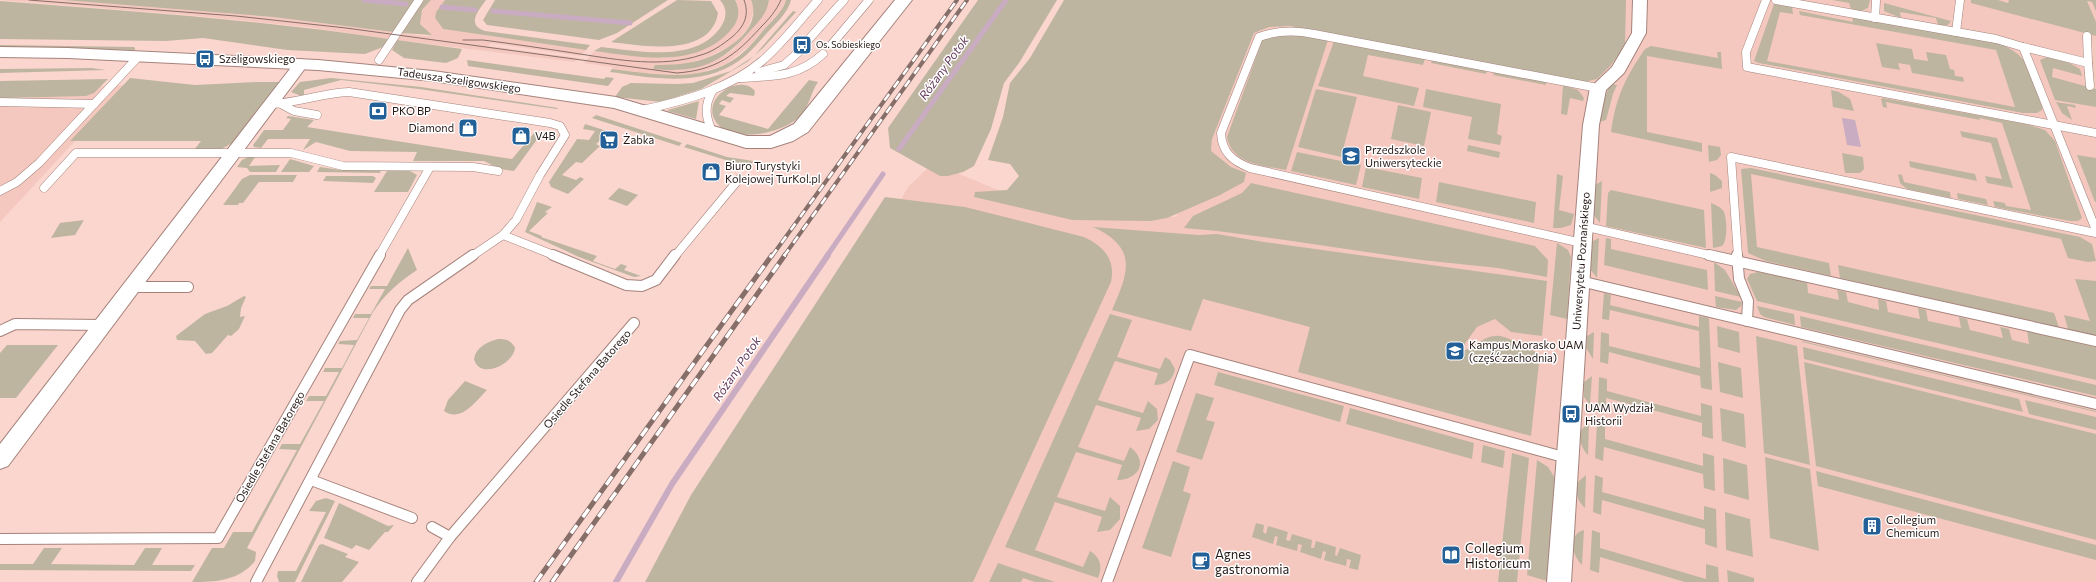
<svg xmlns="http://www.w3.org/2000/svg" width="2096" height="582" font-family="Commissioner,sans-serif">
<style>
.built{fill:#f5c8bf}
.green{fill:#beb5a0}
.water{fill:#c9abc2}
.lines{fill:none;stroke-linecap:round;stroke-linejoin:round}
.stream-far1{stroke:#c9abc2;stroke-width:5}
.stream{stroke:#c9abc2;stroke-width:6}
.service-far1-casing{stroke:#a5837c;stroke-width:9}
.service-casing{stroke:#a5837c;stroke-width:12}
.minor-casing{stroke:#a5837c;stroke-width:2}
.tertiary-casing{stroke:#a5837c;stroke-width:2}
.service-far1{stroke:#fff;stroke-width:8}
.service{stroke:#fff;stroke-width:10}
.minor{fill:#fff;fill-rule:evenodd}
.tertiary{fill:#fff;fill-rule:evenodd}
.tram{stroke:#866e69;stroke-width:1}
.rail-far1-casing{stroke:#866e69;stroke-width:4}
.rail-casing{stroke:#866e69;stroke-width:5}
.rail-far1{stroke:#fff;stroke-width:2.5;stroke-dasharray:8;stroke-linecap:butt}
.rail{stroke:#fff;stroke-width:3.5;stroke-dasharray:10;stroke-linecap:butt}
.labels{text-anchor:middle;stroke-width:3;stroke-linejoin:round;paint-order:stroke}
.far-poi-label{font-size:9px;fill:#251815;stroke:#fff;text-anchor:start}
.poi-label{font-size:11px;fill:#251815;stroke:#fff;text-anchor:start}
.street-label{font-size:11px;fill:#251815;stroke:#fff}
.water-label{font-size:12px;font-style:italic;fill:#63385a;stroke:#fff}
.near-poi-label{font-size:13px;fill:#251815;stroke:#fff;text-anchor:start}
</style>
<rect width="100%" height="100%" fill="#fbd6ce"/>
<g class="built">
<path d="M 0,0 L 64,0 L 151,6 L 273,17 L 393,32 L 389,39 L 307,27 L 188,15 Z"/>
<path d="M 431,0 L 445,0 L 436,12 L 435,18 L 443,29 L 586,50 L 580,56 L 491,43 L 488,46 L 578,58 L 574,62 L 397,40 L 402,33 L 423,36 L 432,35 L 420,24 L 420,17 L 422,10 Z"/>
<path d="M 735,0 L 751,0 L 754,9 L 748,28 L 734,44 L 704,59 L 676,65 L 655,65 L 653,69 L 683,70 L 713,62 L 733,50 L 767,8 L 769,0 L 786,0 L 782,9 L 749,46 L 726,64 L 700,73 L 671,76 L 612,69 L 613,67 L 584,63 L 594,51 L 663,58 L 686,55 L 697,52 L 720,40 L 738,6 Z"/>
<path d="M 1261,0 L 2096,0 L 2096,582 L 690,582 L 737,486 L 908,187 L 933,163 L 1010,195 L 1176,217 Z"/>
<path d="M 127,85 L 0,222 L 0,91 Z"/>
</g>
<g class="green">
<path d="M 64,0 L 415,0 L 393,32 L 273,17 Z"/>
<path d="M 424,0 L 431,0 L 422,10 L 420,24 L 432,35 L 402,33 Z"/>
<path d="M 445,0 L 486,0 C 478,11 466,25 485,31 L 590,45 L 586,50 L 443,29 L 435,18 L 436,12 Z"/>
<path d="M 495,0 L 668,0 L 617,33 L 599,40 L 487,25 L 483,20 Z"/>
<path d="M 677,0 L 711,1 L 718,13 C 711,58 642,46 611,42 Z"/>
<path d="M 720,0 L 735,0 C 741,11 739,21 730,31 C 695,69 639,57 594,51 L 601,47 C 638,51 698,64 722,25 C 727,16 727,8 720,0 Z"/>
<path d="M 751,0 L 769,0 C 767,14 759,21 750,31 C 720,65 698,73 653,69 L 655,65 C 671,65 689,64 704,59 C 727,51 763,29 751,0 Z"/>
<path d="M 786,0 L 791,0 C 788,13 775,24 766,34 C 758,43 750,53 740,60 C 701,88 654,78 610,72 L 612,69 C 655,74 702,84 739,56 C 748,49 755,40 762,32 C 770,22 783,12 786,0 Z"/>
<path d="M 978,0 L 1057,0 L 1019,63 L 1004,83 L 991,129 L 974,166 L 963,172 L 948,176 L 940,176 L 890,148 L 888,128 Z"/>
<path d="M 1064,0 L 1626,0 L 1625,46 L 1611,65 L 1597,79 L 1584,82 L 1290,26 L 1269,27 L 1254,33 L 1212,139 L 1211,151 L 1231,167 L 1246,173 L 1244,182 L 1220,195 L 1167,218 L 1151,221 L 1072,220 L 974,197 L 975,192 L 1007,190 L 1019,176 L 1010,164 L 988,160 L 1003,117 L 1010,83 L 1030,58 Z"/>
<path d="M 1832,0 L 1870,0 L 1868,8 L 1861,11 L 1851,9 L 1849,3 Z"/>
<path d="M 1971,0 L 1998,0 L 2008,3 L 2009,0 L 2096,0 L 2096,11 L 2092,2 L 2087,1 L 2096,22 L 2096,36 L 1971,3 Z"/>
<path d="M 0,1 C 130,11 260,20 389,39 L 383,47 L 365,54 L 287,50 L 203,38 L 166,41 L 0,39 Z"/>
<path d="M 1884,3 L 1951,21 L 1948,25 L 1938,25 L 1936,18 L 1900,12 L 1901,18 L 1884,11 Z"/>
<path d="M 1774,4 L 1792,6 L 1793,14 L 1780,12 L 1767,61 L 2015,107 L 1996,50 L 1800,15 L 1799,11 L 1853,22 L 1852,16 L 1989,40 C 2032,54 2028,68 2042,107 L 2042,110 L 2037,113 L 2023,113 L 1759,63 L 1754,61 Z"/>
<path d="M 793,11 L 796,12 L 763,48 L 747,62 L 701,89 L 661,102 L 615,97 L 622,87 L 631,83 L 677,84 L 693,83 L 731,71 L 754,56 Z"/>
<path d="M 1294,33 L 1328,40 L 1286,170 C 1263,166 1232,164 1227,137 L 1262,41 L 1273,34 Z"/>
<path d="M 397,40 L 462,49 L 458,58 L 446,63 L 404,58 L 392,50 Z"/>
<path d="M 1334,41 L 1425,59 L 1423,65 L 1368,55 L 1363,76 L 1419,88 L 1414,106 L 1318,86 Z"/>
<path d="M 1876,43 L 1912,49 L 1914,59 L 1928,61 L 1926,52 L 1946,55 L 1950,69 L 1954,70 L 1955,76 L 1963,77 L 1964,82 L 1912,73 L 1910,65 L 1898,63 L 1900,70 L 1882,67 Z"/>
<path d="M 0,45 L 134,47 L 135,48 L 135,50 L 0,48 Z"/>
<path d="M 1651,46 L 1718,58 L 1717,52 L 1721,52 L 1722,69 L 1647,56 L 1647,132 L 1702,143 L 1702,152 L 1611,132 C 1616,97 1625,78 1645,49 Z"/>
<path d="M 2047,57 L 2066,61 L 2080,69 L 2082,76 L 2053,68 L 2052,77 L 2096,89 L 2096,107 L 2055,100 L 2040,60 Z"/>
<path d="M 467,60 L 604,79 L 606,77 L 614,78 L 608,86 L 468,66 Z"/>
<path d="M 1432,60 L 1487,70 L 1486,74 L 1431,63 Z"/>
<path d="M 91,68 L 106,70 L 0,73 L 0,69 Z"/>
<path d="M 1494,72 L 1546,82 L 1546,85 L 1493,75 Z"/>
<path d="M 130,78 L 195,85 L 257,82 L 281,82 L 235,141 L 222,149 L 194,150 L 201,141 L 70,141 Z"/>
<path d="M 331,78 L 421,87 L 558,108 L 557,109 L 419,89 L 341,80 L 304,90 L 304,97 L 291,92 L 300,82 Z"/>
<path d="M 108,79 L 94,93 L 86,96 L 0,98 L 0,81 Z"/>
<path d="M 809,80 L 818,82 C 810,93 810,107 799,117 C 782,134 724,147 713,116 C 711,108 713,102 718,96 C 724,90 730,85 739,85 C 745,84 751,86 755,91 L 754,96 L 730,93 L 726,96 L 734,98 L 730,103 L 722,100 L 719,104 L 726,106 L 719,115 L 768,129 Z"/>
<path d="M 1610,84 L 1617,85 L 1613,94 L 1606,120 L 1599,122 L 1603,103 Z"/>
<path d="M 1563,85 L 1578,90 L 1584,98 L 1583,101 L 1570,98 L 1567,115 L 1561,114 Z"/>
<path d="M 1316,89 L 1357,97 L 1341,157 L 1298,147 Z"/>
<path d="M 1426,89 L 1501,104 L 1497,134 L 1502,136 L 1500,145 L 1468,139 L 1472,117 L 1423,107 Z"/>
<path d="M 1831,90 L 1839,92 L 1850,99 L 1854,111 L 1833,107 Z"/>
<path d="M 1883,98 L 2026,124 L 2045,130 L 2055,141 L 2082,218 L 2078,221 L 2070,221 L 1995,207 L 1993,201 L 2005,203 L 2006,206 L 2031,210 L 2002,123 L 1979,118 L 1980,120 L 1886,102 L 1887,108 L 1883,107 L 1881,99 Z"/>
<path d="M 699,101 L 696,119 L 668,111 L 668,110 Z"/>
<path d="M 2056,102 L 2075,105 L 2076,108 L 2067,106 L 2072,120 L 2062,113 Z"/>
<path d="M 1398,105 L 1431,112 L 1424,146 L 1391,139 Z"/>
<path d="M 596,115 L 682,143 L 679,146 L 592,118 Z"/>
<path d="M 288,116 L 314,120 L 307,127 L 512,159 L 534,133 L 541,134 L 514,171 L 500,169 L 484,161 L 413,161 L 417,152 L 350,151 L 316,142 L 303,150 L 310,139 L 268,139 L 261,148 L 254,147 L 253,145 L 264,130 L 283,130 L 291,119 L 286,118 Z"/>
<path d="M 585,124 L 610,132 L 596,144 L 600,146 L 582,163 L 576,162 L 562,175 L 576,180 L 580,177 L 584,179 L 568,194 L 551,187 L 549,182 L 577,139 L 589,140 L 595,131 L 583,129 Z"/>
<path d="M 1960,131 L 1997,138 L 2013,188 L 1987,183 L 1985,176 L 2002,179 L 1991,143 L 1962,137 Z"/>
<path d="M 687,144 L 727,157 L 754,161 L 748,167 L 684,147 Z"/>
<path d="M 1468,145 L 1500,152 L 1499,158 L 1467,151 Z"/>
<path d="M 1708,145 L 1720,147 L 1721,155 L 1717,160 L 1709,162 Z"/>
<path d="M 1297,152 L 1361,165 L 1356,185 L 1291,171 Z"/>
<path d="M 1842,153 L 1863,157 L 1864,169 L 1860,173 L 1845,173 Z"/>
<path d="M 2077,155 L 2096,158 L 2096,202 L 2095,202 Z"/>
<path d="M 248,157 L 255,157 L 249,166 L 280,165 L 276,172 L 250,172 L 247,168 L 237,167 L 242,160 Z"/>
<path d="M 290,159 L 314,166 L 309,172 L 281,172 Z"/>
<path d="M 1909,161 L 1975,174 L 1977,181 L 1918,169 L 1910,167 Z"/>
<path d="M 320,167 L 341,170 L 381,170 L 380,173 L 317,172 Z"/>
<path d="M 1366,167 L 1422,178 L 1419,199 L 1362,187 Z"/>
<path d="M 1751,168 L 2080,237 L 2092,244 L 2096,261 L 2088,262 L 2068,258 L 2061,239 L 1751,174 L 1757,247 L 1829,263 L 1831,276 L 1766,261 L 1748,253 L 1741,169 Z"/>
<path d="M 387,171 L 410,171 L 417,175 L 408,192 L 374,192 Z"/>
<path d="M 1710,173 L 1715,175 L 1722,181 L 1722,188 L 1710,192 Z"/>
<path d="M 1557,174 L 1563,176 L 1559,210 L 1574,214 L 1571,225 L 1561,228 L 1553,228 Z"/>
<path d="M 1898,174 L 1902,175 L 1904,182 L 1950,192 L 1951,198 L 1907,189 L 1900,183 Z"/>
<path d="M 250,175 L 297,175 L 293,182 L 259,182 L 243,203 L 239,203 L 238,205 L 223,205 L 242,179 Z"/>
<path d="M 326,176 L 373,176 L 376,178 L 373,183 L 323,181 Z"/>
<path d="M 1602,181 L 1600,223 L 1593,214 L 1595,185 Z"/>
<path d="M 1439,182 L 1536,202 L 1534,223 L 1436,202 Z"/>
<path d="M 1251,183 L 1535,246 L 1548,260 L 1547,277 L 1498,268 L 1421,260 L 1285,240 L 1217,231 L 1184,228 L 1193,216 L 1242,193 Z"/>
<path d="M 619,188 L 638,195 L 627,206 L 608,199 Z"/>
<path d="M 1611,190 L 1704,210 L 1706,248 L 1606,226 L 1608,193 Z"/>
<path d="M 1957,193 L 1986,199 L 1988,205 L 1958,199 Z"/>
<path d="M 885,197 L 965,207 L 1084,237 C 1103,246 1116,259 1111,282 L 973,582 L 645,582 L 691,495 Z"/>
<path d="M 537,202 L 552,207 L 545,212 L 548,213 L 529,231 L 542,236 L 541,237 L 597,256 L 593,261 L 615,269 L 621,264 L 627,266 L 624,270 L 641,276 L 634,277 L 579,257 L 525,232 Z"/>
<path d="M 1711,203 C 1716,205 1721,207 1724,212 C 1727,220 1728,240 1722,246 L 1713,248 Z"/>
<path d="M 84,220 L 75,235 L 51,238 L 60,223 Z"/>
<path d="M 1093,227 L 1199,235 L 1217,234 L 1264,242 L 1547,281 L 1542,336 L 1511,332 L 1495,319 L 1477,327 L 1461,349 L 1453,352 C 1471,354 1482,334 1499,336 C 1507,336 1531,350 1540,354 L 1531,436 L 1298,372 L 1310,327 L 1203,299 L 1191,331 L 1112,310 C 1128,273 1139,248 1093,227 Z"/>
<path d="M 1599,238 L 1597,278 L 1590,269 L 1591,242 Z"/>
<path d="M 1606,238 L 1611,239 L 1611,249 L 1707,270 L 1708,290 L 1604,265 Z"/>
<path d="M 1557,243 L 1568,250 L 1571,257 L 1567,319 L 1550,315 Z"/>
<path d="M 408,248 L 417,270 C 399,282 385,294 373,312 L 247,548 L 256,552 L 255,561 C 239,581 215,582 192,582 L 212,548 L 224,548 L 233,532 L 252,532 L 297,450 L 279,449 L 282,444 L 300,444 L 324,401 L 306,401 L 309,396 L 326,396 L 339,372 L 323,372 L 325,368 L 342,368 L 354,345 L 338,344 L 340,341 L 357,340 L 369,318 L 353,318 L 355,314 L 371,314 L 385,289 L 369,289 L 371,286 L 387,286 Z"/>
<path d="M 1714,262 L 1725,270 L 1741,297 L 1715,291 Z"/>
<path d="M 1838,265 L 2054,313 L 2059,327 L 1840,278 Z"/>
<path d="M 1758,272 L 1807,282 L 1808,293 L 1839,300 L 1837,290 L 1846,292 L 1848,302 L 1879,310 L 1878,299 L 1886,301 L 1888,312 L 1920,319 L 1918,308 L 1926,310 L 1928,321 L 1961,328 L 1959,317 L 1967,319 L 1970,330 L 2003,338 L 2000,327 L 2009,329 L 2012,340 L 2029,344 L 2027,330 L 2096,345 L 2096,380 L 1757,301 L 1747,279 L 1750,274 Z"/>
<path d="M 2075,279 L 2096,281 L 2096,335 L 2068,329 L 2064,315 L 2090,321 Z"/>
<path d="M 1604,293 L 1611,295 L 1610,305 L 1699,327 L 1699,316 L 1709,318 L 1712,390 L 1701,388 L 1700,376 L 1609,352 L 1608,364 L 1600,362 L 1601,332 L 1609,334 L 1609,346 L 1700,368 L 1699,331 L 1610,310 L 1609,320 L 1602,319 Z"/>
<path d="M 244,296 L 246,297 L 241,308 L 240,317 L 245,316 L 239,329 L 231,336 L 228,335 L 212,353 L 206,354 L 195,341 L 177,340 L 176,336 L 205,314 L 227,306 Z"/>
<path d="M 1715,296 L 1742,302 L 1741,306 L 1736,310 L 1716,307 Z"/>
<path d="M 1757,306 L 1794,314 L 1795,325 L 1764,317 L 1760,314 Z"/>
<path d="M 1110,314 L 1132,320 L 1117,357 L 1160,369 L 1165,357 L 1170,360 L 1175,369 C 1173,381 1165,385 1154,385 L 1158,373 L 1115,361 L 1098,400 L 1143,413 L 1148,401 L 1157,409 L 1158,420 L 1149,429 L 1136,431 L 1141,418 L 1096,405 L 1078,447 L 1124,461 L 1130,447 C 1149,461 1139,480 1117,480 L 1122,465 L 1076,452 L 1057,497 L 1105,511 L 1110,497 L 1120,506 L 1120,519 L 1110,530 L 1097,532 L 1102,517 L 1055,502 L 1035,550 L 1083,567 L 1090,551 C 1100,557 1103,566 1098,578 L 1005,547 Z"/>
<path d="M 1800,316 L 2096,385 L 2096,396 L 1801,327 Z"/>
<path d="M 1717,326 L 1739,332 L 1740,353 L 1718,347 Z"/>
<path d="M 1594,332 L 1593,359 L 1586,348 L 1587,336 Z"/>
<path d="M 1756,336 L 1797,346 L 1810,465 L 1764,453 Z"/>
<path d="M 498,339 C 506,339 511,340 515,348 C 513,365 479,380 474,359 C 476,347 487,342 498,339 Z"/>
<path d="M 1802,341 L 2096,411 L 2096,412 L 1802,342 Z"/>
<path d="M 7,345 L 58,345 L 16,398 L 0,398 L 0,353 Z"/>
<path d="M 1803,347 L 2019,399 L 2023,412 L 1804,359 Z"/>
<path d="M 1718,362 L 1741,368 L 1743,398 L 1720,392 Z"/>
<path d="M 1804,362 L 2096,434 L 2096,540 L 1816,466 Z"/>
<path d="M 1218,372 L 1344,406 L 1340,422 L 1214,385 Z"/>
<path d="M 1592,376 L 1590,405 L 1584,397 L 1584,382 Z"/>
<path d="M 1599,377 L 1607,379 L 1607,391 L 1701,416 L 1701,403 L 1712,406 L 1713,439 L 1702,436 L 1702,423 L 1606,398 L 1606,410 L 1598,408 Z"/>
<path d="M 465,381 L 487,390 C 476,401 461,423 444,411 L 448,400 Z"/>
<path d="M 1196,393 L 1214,398 L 1206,420 L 1215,422 L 1202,460 L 1176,452 Z"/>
<path d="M 2025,400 L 2096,417 L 2096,430 L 2029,414 Z"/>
<path d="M 1350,408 L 1474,443 L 1472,459 L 1346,424 Z"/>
<path d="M 1720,408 L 1744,414 L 1746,448 L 1722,441 Z"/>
<path d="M 1589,424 L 1588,455 C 1579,446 1575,429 1589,424 Z"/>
<path d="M 1597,424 L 1605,426 L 1605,439 L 1703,466 L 1703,453 L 1714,456 L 1715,491 L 1704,488 L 1703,474 L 1604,447 L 1603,461 L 1595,458 Z"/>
<path d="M 1483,445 L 1505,451 L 1503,468 L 1481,462 Z"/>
<path d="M 1512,453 L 1529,458 L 1517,582 L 1498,582 Z"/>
<path d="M 1765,457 L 1810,469 L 1819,551 L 1770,538 Z"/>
<path d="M 1723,458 L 1747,465 L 1749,500 L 1724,493 Z"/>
<path d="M 1537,460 L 1548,467 L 1555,478 L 1547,581 L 1527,575 Z"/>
<path d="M 1173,461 L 1190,467 L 1183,491 L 1191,494 L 1171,557 L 1142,548 Z"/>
<path d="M 1816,471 L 2096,545 L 2096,560 L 1818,486 Z"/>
<path d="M 1586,475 L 1585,508 C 1577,501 1574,491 1579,481 Z"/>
<path d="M 1595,475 L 1603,478 L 1602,492 L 1704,520 L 1704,506 L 1716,509 L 1717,548 L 1705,544 L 1705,529 L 1602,500 L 1601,515 L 1593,512 Z"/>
<path d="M 326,498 L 335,501 L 295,582 L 279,582 L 277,576 L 278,571 L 296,571 L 326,512 L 309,511 L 316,501 Z"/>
<path d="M 339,503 L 388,526 L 394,525 L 388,532 L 385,532 L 369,550 L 356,545 L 352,549 L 324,538 Z"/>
<path d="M 1725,512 L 1750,519 L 1753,557 L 1726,550 Z"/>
<path d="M 1256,523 L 1264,525 L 1263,532 L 1266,534 L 1268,526 L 1288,532 L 1286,540 L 1290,541 L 1292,534 L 1312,540 L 1311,548 L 1314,548 L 1316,541 L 1336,547 L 1335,555 L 1337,556 L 1340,548 L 1361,555 L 1358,570 L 1349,568 L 1351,560 L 1347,559 L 1346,566 L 1324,560 L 1326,552 L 1323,551 L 1321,559 L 1300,552 L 1302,545 L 1298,544 L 1297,551 L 1276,545 L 1278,537 L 1275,536 L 1273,544 L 1252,537 Z"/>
<path d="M 1584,530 L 1582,565 C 1572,556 1567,534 1584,530 Z"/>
<path d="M 1592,530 L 1600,533 L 1600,548 L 1706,579 L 1706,564 L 1718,567 L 1719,582 L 1685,582 L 1600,557 L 1599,573 L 1590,570 Z"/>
<path d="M 322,544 L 348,554 L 345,557 L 359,562 L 342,582 L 301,582 L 319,545 Z"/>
<path d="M 44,548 L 62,548 L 51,564 L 134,565 L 145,548 L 162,548 L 152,565 L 195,565 L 191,571 L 0,570 L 0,564 L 33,564 Z"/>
<path d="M 998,563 L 1055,582 L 1035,582 L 1023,578 L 1021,582 L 989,582 Z"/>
<path d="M 1727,570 L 1754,578 L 1754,582 L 1728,582 Z"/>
</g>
<path class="water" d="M 1842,118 L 1855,120 L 1861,147 L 1847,145 Z"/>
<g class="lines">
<g class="stream-far1">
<path d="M 364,0 L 406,4"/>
<path d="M 442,7 L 475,10"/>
<path d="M 493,11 L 630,23"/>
<path d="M 899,149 L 1006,0"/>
<path d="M 827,256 L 883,174"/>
</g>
<path class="stream" d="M 616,582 L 672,484 L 828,255"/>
<defs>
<g id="service-far1">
<path d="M 1766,0 L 1746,52 L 1747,67 L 2096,133"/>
<path d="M 1776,0 L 1996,39 L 2023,47 L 2096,230"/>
<path d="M 1875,18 L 1876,1"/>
<path d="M 1956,32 L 1960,0"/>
<path d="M 2087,36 L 2088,63"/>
<path d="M 809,39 L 844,0"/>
<path d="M 832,44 L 869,0"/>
<path d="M 2023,47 L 2088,63 L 2090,86"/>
<path d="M 379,60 L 419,0"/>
<path d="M 759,72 L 784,65 L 802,49"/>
<path d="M 739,78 C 772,76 797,78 823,54"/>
<path d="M 713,90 C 704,105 705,117 713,133"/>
<path d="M 0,102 L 94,104"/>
<path d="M 271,104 C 297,103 322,93 349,92 L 550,123 L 560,126 L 565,135 L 540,175 L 516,220 L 503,235 L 472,256"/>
<path d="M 281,104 L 294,111 L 317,115"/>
<path d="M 642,110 C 684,101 729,89 762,61 C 783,43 800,20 818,0"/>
<path d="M 44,188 L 76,153 L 291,153 L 343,166 L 473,167 L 498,171"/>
<path d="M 0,191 L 17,182 L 39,163 L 139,56"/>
<path d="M 1583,226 L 1713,256"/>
<path d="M 503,235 L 556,256"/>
<path d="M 1582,243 L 1250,168 C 1233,161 1222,153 1221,133 L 1259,37 C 1278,30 1295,30 1314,34 L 1598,88"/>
<path d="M 379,256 L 430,167"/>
<path d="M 675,256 L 739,179"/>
<path d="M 1738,256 L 1731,157 L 2096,233"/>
</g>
<g id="service">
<path d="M 553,255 L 626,285 L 642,286 L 656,280 L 675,255"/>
<path d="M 1709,255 L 2096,341"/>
<path d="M 1737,255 L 1739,279 L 1748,301 L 1747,321"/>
<path d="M 1580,281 L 2096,404"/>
<path d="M 131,287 L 188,287"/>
<path d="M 0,331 L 15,324 L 103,325"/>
<path d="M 311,480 L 412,518"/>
<path d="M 432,527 L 450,537"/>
<path d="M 0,539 L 218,538 L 380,255"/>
<path d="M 256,582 L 400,310 L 408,300 L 473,255"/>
<path d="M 417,582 L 450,537 L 634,323"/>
<path d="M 1107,582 L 1190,355 L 1567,458"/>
</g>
<g id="minor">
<path d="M 1633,0 L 1647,0 L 1646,33 L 1624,73 L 1606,90 L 1599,125 L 1571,582 L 1547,582 L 1583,125 L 1590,88 L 1612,67 L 1632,33 Z"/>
<path d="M 301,59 L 306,61 L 309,64 L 306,67 L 8,466 L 0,469 L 0,444 L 296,61 Z"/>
</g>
<path id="tertiary" d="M 895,0 L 912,0 L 808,132 L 793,141 L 771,148 L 746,148 L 614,108 L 433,81 L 318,70 L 68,58 L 0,57 L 0,47 L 68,48 L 318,60 L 433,71 L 616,97 L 747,136 L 770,136 L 794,124 Z"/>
</defs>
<use href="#service-far1" class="service-far1-casing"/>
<use href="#service" class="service-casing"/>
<use href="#minor" class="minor-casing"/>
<use href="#tertiary" class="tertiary-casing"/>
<use href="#service-far1" class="service-far1"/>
<use href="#service" class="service"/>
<use href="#minor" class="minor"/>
<use href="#tertiary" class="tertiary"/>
<g class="tram">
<path d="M 29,0 L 236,16 L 346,28 L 677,73 C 716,70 735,56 761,27 C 769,19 776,11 781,0"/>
<path d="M 463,40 L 483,40 C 515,44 547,49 580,54 C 619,60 662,68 701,55 C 712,52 722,45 732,37 C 744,27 750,15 744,0"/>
</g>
<defs>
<g id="rail-far1">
<path d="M 772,256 L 957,0"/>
<path d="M 784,256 L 967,0"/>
</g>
<g id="rail">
<path d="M 536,582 L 772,255"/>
<path d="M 552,582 L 785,255"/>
</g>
</defs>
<use href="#rail-far1" class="rail-far1-casing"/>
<use href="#rail" class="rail-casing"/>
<use href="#rail-far1" class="rail-far1"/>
<use href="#rail" class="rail"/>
</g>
<defs>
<symbol id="bus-square" viewBox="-11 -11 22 22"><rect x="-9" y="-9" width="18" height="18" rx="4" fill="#236097" stroke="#fff"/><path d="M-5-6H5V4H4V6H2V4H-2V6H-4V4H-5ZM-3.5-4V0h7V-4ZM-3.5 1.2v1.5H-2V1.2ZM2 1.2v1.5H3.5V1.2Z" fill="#fff"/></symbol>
<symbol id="bank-square" viewBox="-11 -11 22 22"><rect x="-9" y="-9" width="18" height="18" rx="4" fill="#236097" stroke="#fff"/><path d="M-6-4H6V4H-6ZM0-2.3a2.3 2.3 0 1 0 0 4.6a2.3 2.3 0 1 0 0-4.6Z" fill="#fff"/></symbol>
<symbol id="shop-square" viewBox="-11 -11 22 22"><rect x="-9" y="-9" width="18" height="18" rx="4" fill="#236097" stroke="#fff"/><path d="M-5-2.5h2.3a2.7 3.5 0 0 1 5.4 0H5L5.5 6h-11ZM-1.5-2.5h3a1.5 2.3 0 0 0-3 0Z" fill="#fff"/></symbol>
<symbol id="supermarket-square" viewBox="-11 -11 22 22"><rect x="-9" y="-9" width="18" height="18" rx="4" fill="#236097" stroke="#fff"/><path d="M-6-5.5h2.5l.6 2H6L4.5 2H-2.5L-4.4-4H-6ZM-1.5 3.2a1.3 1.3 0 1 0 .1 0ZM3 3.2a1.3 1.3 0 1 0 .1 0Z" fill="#fff"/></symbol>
<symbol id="school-square" viewBox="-11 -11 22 22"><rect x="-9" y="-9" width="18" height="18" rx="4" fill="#236097" stroke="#fff"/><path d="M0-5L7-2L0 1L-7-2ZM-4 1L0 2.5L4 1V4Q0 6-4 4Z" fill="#fff"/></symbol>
<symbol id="university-square" viewBox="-11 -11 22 22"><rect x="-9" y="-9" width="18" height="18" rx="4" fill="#236097" stroke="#fff"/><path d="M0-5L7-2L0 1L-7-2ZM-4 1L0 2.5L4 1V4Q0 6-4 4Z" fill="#fff"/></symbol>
<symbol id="building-square" viewBox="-11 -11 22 22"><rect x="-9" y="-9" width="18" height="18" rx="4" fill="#236097" stroke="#fff"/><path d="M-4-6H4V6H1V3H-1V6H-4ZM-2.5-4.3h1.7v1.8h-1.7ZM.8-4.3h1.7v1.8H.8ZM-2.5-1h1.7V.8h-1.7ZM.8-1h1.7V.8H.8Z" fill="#fff"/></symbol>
<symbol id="library-square" viewBox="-11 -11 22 22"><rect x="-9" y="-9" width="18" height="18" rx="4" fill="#236097" stroke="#fff"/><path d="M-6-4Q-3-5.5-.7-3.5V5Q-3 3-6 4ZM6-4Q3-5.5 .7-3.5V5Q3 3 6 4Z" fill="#fff"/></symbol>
<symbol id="cafe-square" viewBox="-11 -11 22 22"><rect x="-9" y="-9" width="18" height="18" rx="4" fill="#236097" stroke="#fff"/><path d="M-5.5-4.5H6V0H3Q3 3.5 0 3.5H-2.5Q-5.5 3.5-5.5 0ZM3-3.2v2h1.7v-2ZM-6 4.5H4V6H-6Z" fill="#fff"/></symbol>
</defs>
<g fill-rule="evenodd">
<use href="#bus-square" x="791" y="34" width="22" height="22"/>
<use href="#bus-square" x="194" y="48" width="22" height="22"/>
<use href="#bank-square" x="367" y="100" width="22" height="22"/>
<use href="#shop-square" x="457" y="117" width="22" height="22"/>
<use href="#shop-square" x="510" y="125" width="22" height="22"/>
<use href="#supermarket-square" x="598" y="129" width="22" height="22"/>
<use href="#school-square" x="1340" y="145" width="22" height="22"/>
<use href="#shop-square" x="700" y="161" width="22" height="22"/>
<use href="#university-square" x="1444" y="340" width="22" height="22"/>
<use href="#bus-square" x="1560" y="403" width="22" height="22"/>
<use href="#building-square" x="1861" y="515" width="22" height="22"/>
<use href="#library-square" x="1440" y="544" width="22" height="22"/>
<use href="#cafe-square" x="1190" y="550" width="22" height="22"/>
</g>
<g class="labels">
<g class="far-poi-label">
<text x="816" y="48">Os. Sobieskiego</text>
</g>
<g class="poi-label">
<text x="219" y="63">Szeligowskiego</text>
<text x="392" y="115">PKO BP</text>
<text x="454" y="132" text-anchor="end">Diamond</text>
<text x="535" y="140">V4B</text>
<text x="623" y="144">Żabka</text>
<text x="1365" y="154">Przedszkole<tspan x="1365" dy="13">Uniwersyteckie</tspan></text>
<text x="725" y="170">Biuro Turystyki<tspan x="725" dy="13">Kolejowej TurKol.pl</tspan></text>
<text x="1469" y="349">Kampus Morasko UAM<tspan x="1469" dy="13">(część zachodnia)</tspan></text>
<text x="1585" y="412">UAM Wydział<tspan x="1585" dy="13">Historii</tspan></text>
<text x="1886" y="524">Collegium<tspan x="1886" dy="13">Chemicum</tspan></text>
</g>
<g class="street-label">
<text transform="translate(459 80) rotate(8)" y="4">Tadeusza Szeligowskiego</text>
<text transform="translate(1581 261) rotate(-86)" y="4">Uniwersytetu Poznańskiego</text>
<text transform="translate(587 379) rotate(-49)" y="4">Osiedle Stefana Batorego</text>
<text transform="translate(270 447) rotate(-60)" y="4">Osiedle Stefana Batorego</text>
</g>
<g class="water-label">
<text transform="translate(944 68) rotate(-54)" y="4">Różany Potok</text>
<text transform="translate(737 369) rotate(-56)" y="4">Różany Potok</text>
</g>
<g class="near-poi-label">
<text x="1465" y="553">Collegium<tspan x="1465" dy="15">Historicum</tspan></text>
<text x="1215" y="559">Agnes<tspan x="1215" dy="15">gastronomia</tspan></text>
</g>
</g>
</svg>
